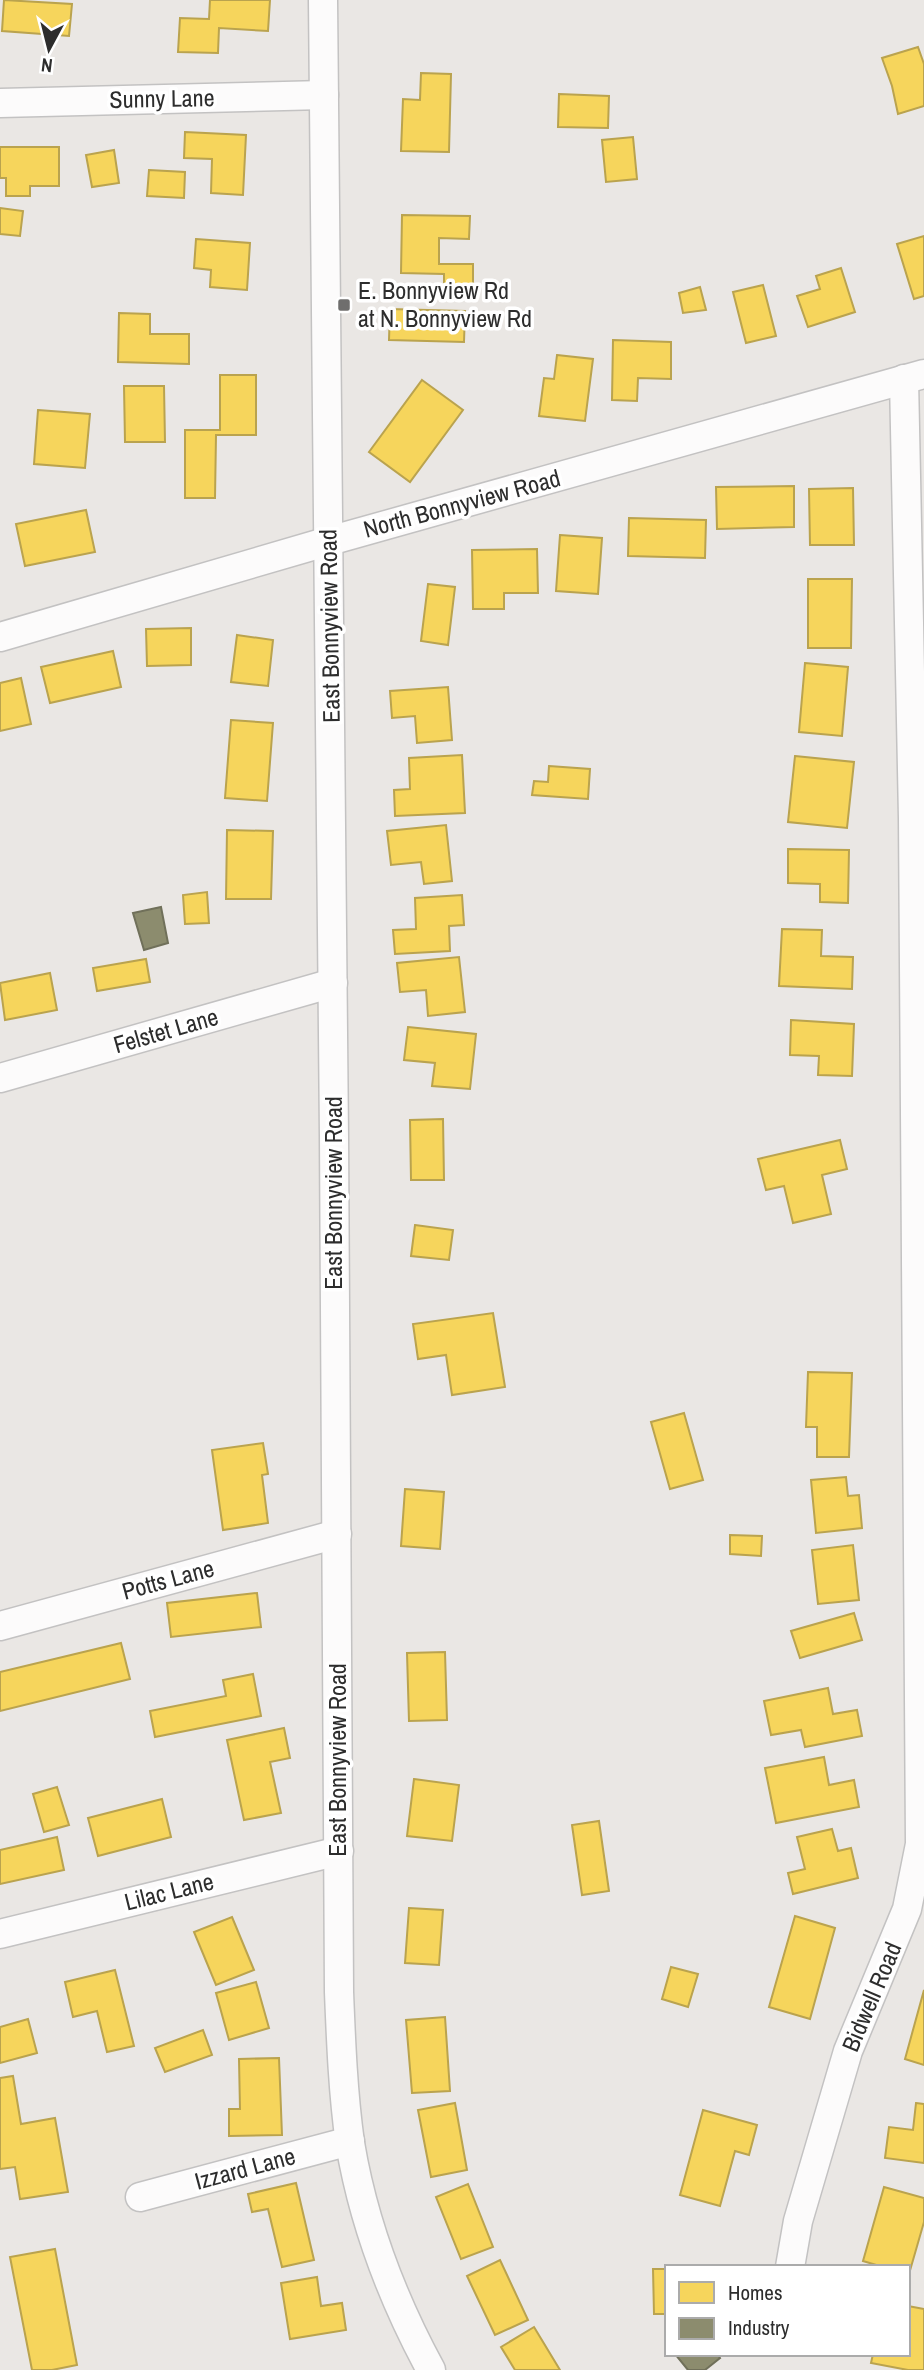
<svg xmlns="http://www.w3.org/2000/svg" width="924" height="2370" font-family="'Archivo Narrow',sans-serif">
<style>
.homes{fill:#f6d55c;stroke:#baa34e;stroke-width:2}
.industry{fill:#8c8c6e;stroke:#70705a;stroke-width:2}
.lines{fill:none;stroke-linecap:round;stroke-linejoin:round}
.minor-casing{stroke:#c3c2c2;stroke-width:31}
.minor{stroke:#fcfbfb;stroke-width:28}
.poi-dot{fill:#6f6e6d;stroke:#fff;stroke-width:2.5}
.labels{text-anchor:middle;stroke-width:7;stroke-linejoin:round;paint-order:stroke}
.street-label{font-size:24px;fill:#2d2d2d;stroke:#fff}
.poi-label{font-size:24px;fill:#2d2d2d;stroke:#fff;text-anchor:start}
</style>
<rect width="100%" height="100%" fill="#eae7e4"/>
<g class="homes">
<path d="M 4,0 L 72,4 L 69,36 L 2,31 Z"/>
<path d="M 210,0 L 270,0 L 268,31 L 219,28 L 218,53 L 178,52 L 180,18 L 209,19 Z"/>
<path d="M 918,47 L 924,64 L 924,106 L 898,114 L 892,86 L 882,58 Z"/>
<path d="M 421,73 L 451,74 L 449,152 L 401,151 L 403,99 L 420,100 Z"/>
<path d="M 559,94 L 609,96 L 608,128 L 558,127 Z"/>
<path d="M 185,132 L 246,135 L 243,195 L 211,193 L 212,159 L 184,158 Z"/>
<path d="M 633,137 L 637,179 L 606,182 L 602,140 Z"/>
<path d="M 0,147 L 59,147 L 59,186 L 30,186 L 30,196 L 6,196 L 6,178 L 0,178 Z"/>
<path d="M 114,150 L 119,183 L 92,187 L 86,155 Z"/>
<path d="M 149,170 L 185,172 L 184,198 L 147,196 Z"/>
<path d="M 0,208 L 23,211 L 20,236 L 0,234 Z"/>
<path d="M 402,215 L 470,216 L 469,239 L 439,238 L 439,264 L 473,264 L 473,290 L 444,290 L 444,274 L 401,273 Z"/>
<path d="M 924,236 L 924,296 L 914,299 L 897,244 Z"/>
<path d="M 196,239 L 250,243 L 247,290 L 210,287 L 211,270 L 194,268 Z"/>
<path d="M 841,268 L 855,312 L 808,327 L 797,296 L 820,289 L 816,276 Z"/>
<path d="M 763,285 L 776,336 L 746,343 L 733,292 Z"/>
<path d="M 700,287 L 706,310 L 683,313 L 679,293 Z"/>
<path d="M 390,309 L 465,311 L 464,342 L 389,340 Z"/>
<path d="M 119,313 L 150,314 L 150,334 L 189,334 L 189,364 L 118,362 Z"/>
<path d="M 613,340 L 671,342 L 671,379 L 638,378 L 637,401 L 612,400 Z"/>
<path d="M 557,355 L 593,359 L 585,421 L 539,416 L 544,378 L 554,379 Z"/>
<path d="M 220,375 L 256,375 L 256,435 L 216,435 L 215,498 L 185,498 L 185,430 L 220,430 Z"/>
<path d="M 422,380 L 463,410 L 410,482 L 369,452 Z"/>
<path d="M 124,386 L 164,386 L 165,442 L 125,442 Z"/>
<path d="M 38,410 L 90,414 L 85,468 L 34,464 Z"/>
<path d="M 794,486 L 794,527 L 717,529 L 716,487 Z"/>
<path d="M 853,488 L 854,545 L 810,545 L 809,489 Z"/>
<path d="M 86,510 L 95,552 L 25,566 L 16,524 Z"/>
<path d="M 629,518 L 706,520 L 705,558 L 628,556 Z"/>
<path d="M 560,535 L 602,538 L 598,594 L 556,591 Z"/>
<path d="M 537,549 L 538,593 L 504,593 L 504,609 L 473,609 L 472,550 Z"/>
<path d="M 808,579 L 852,579 L 851,648 L 808,648 Z"/>
<path d="M 428,584 L 455,587 L 448,645 L 421,641 Z"/>
<path d="M 191,628 L 191,665 L 147,666 L 146,629 Z"/>
<path d="M 237,635 L 273,640 L 268,686 L 231,682 Z"/>
<path d="M 113,651 L 121,687 L 50,703 L 41,667 Z"/>
<path d="M 805,663 L 848,667 L 842,736 L 799,732 Z"/>
<path d="M 21,678 L 31,724 L 0,731 L 0,683 Z"/>
<path d="M 448,687 L 452,740 L 417,743 L 415,716 L 392,718 L 390,691 Z"/>
<path d="M 231,720 L 273,723 L 267,801 L 225,798 Z"/>
<path d="M 462,755 L 465,813 L 395,816 L 394,790 L 410,789 L 409,758 Z"/>
<path d="M 795,756 L 854,762 L 847,828 L 788,822 Z"/>
<path d="M 549,766 L 590,769 L 588,799 L 532,795 L 534,781 L 548,782 Z"/>
<path d="M 446,825 L 452,881 L 424,884 L 421,862 L 391,865 L 387,831 Z"/>
<path d="M 227,830 L 273,831 L 271,899 L 226,899 Z"/>
<path d="M 788,849 L 849,850 L 848,903 L 820,902 L 820,884 L 788,883 Z"/>
<path d="M 207,892 L 209,923 L 185,924 L 183,895 Z"/>
<path d="M 462,895 L 464,925 L 449,926 L 450,951 L 395,954 L 393,930 L 416,929 L 415,898 Z"/>
<path d="M 782,929 L 822,930 L 821,956 L 853,957 L 852,989 L 779,986 Z"/>
<path d="M 459,957 L 465,1012 L 428,1016 L 426,990 L 400,992 L 397,963 Z"/>
<path d="M 146,959 L 150,982 L 97,991 L 93,968 Z"/>
<path d="M 50,973 L 57,1010 L 5,1020 L 0,983 Z"/>
<path d="M 791,1020 L 854,1024 L 852,1076 L 818,1075 L 819,1056 L 790,1055 Z"/>
<path d="M 408,1027 L 476,1034 L 470,1089 L 432,1086 L 435,1063 L 404,1060 Z"/>
<path d="M 443,1119 L 444,1180 L 411,1180 L 410,1120 Z"/>
<path d="M 840,1140 L 847,1169 L 822,1175 L 831,1214 L 793,1223 L 784,1186 L 766,1190 L 758,1159 Z"/>
<path d="M 415,1225 L 453,1230 L 449,1260 L 411,1256 Z"/>
<path d="M 493,1313 L 505,1387 L 452,1395 L 446,1355 L 418,1359 L 413,1324 Z"/>
<path d="M 808,1372 L 852,1373 L 849,1457 L 817,1457 L 817,1427 L 806,1427 Z"/>
<path d="M 684,1413 L 703,1480 L 670,1489 L 651,1422 Z"/>
<path d="M 263,1443 L 268,1474 L 262,1475 L 268,1523 L 223,1530 L 212,1450 Z"/>
<path d="M 846,1477 L 848,1496 L 859,1495 L 862,1528 L 816,1533 L 811,1480 Z"/>
<path d="M 405,1489 L 444,1492 L 440,1549 L 401,1546 Z"/>
<path d="M 730,1535 L 762,1536 L 761,1556 L 730,1554 Z"/>
<path d="M 853,1545 L 859,1600 L 818,1604 L 812,1550 Z"/>
<path d="M 257,1593 L 261,1627 L 171,1637 L 167,1603 Z"/>
<path d="M 854,1613 L 862,1640 L 800,1658 L 791,1631 Z"/>
<path d="M 121,1643 L 130,1679 L 0,1711 L 0,1672 Z"/>
<path d="M 445,1652 L 447,1720 L 409,1721 L 407,1653 Z"/>
<path d="M 253,1674 L 261,1716 L 155,1737 L 150,1711 L 226,1696 L 223,1680 Z"/>
<path d="M 828,1688 L 833,1714 L 857,1710 L 862,1736 L 805,1747 L 801,1730 L 771,1735 L 764,1701 Z"/>
<path d="M 284,1728 L 290,1758 L 270,1762 L 281,1813 L 244,1820 L 227,1740 Z"/>
<path d="M 824,1757 L 829,1785 L 854,1780 L 859,1807 L 776,1823 L 765,1768 Z"/>
<path d="M 414,1779 L 459,1785 L 452,1841 L 407,1836 Z"/>
<path d="M 57,1787 L 69,1825 L 44,1832 L 33,1794 Z"/>
<path d="M 162,1799 L 171,1837 L 98,1856 L 88,1818 Z"/>
<path d="M 599,1821 L 609,1891 L 582,1895 L 572,1825 Z"/>
<path d="M 832,1829 L 838,1851 L 851,1848 L 858,1878 L 793,1894 L 788,1873 L 805,1869 L 797,1837 Z"/>
<path d="M 57,1837 L 64,1870 L 0,1884 L 0,1850 Z"/>
<path d="M 409,1908 L 443,1910 L 439,1965 L 405,1963 Z"/>
<path d="M 795,1916 L 835,1928 L 810,2019 L 769,2007 Z"/>
<path d="M 232,1917 L 254,1970 L 216,1985 L 194,1932 Z"/>
<path d="M 671,1967 L 698,1974 L 688,2007 L 662,1999 Z"/>
<path d="M 115,1970 L 134,2046 L 107,2052 L 97,2011 L 73,2017 L 65,1982 Z"/>
<path d="M 256,1982 L 269,2028 L 229,2040 L 216,1993 Z"/>
<path d="M 924,1990 L 924,2065 L 905,2059 Z"/>
<path d="M 445,2017 L 450,2091 L 412,2093 L 406,2020 Z"/>
<path d="M 28,2019 L 37,2053 L 0,2063 L 0,2027 Z"/>
<path d="M 203,2030 L 212,2055 L 165,2072 L 155,2048 Z"/>
<path d="M 279,2058 L 282,2135 L 229,2136 L 229,2109 L 240,2109 L 239,2059 Z"/>
<path d="M 13,2076 L 21,2124 L 55,2118 L 68,2192 L 20,2199 L 15,2167 L 0,2169 L 0,2078 Z"/>
<path d="M 455,2103 L 467,2170 L 431,2177 L 418,2110 Z"/>
<path d="M 916,2103 L 924,2104 L 924,2163 L 885,2158 L 889,2127 L 913,2130 Z"/>
<path d="M 703,2110 L 757,2125 L 749,2155 L 735,2151 L 720,2206 L 680,2195 Z"/>
<path d="M 296,2183 L 314,2260 L 282,2267 L 268,2209 L 252,2212 L 248,2194 Z"/>
<path d="M 468,2184 L 493,2247 L 461,2259 L 436,2197 Z"/>
<path d="M 884,2187 L 924,2198 L 924,2222 L 909,2274 L 908,2267 L 883,2267 L 863,2261 Z"/>
<path d="M 55,2249 L 77,2365 L 52,2370 L 32,2370 L 10,2257 Z"/>
<path d="M 500,2260 L 528,2320 L 495,2335 L 467,2276 Z"/>
<path d="M 653,2269 L 667,2269 L 667,2314 L 654,2314 Z"/>
<path d="M 317,2277 L 321,2306 L 342,2303 L 346,2330 L 290,2339 L 281,2283 Z"/>
<path d="M 908,2306 L 924,2309 L 924,2370 L 908,2370 L 871,2363 L 873,2354 L 908,2354 Z"/>
<path d="M 534,2327 L 560,2370 L 515,2370 L 501,2347 Z"/>
</g>
<g class="industry">
<path d="M 161,907 L 168,943 L 144,950 L 133,913 Z"/>
<path d="M 675,2354 L 717,2354 L 720,2358 L 705,2370 L 688,2370 Z"/>
</g>
<g class="lines">
<defs>
<g id="minor">
<path d="M 323,0 L 334,1137 L 339,1992 C 341,2042 343,2093 350,2143 C 363,2221 393,2300 431,2370"/>
<path d="M 0,103 L 324,95"/>
<path d="M 0,637 L 329,541 L 924,374"/>
<path d="M 0,1078 L 333,983"/>
<path d="M 0,1626 L 337,1534"/>
<path d="M 0,1934 L 339,1851"/>
<path d="M 140,2197 L 350,2141"/>
<path d="M 790,2267 L 798,2221 L 848,2051 L 907,1909 L 920,1844 L 913,818 L 904,379"/>
</g>
</defs>
<use href="#minor" class="minor-casing"/>
<use href="#minor" class="minor"/>
</g>
<rect class="poi-dot" x="337" y="298" width="14" height="14" rx="3.5"/>
<g class="labels">
<g class="street-label">
<text transform="translate(162 99) rotate(-1)" y="8">Sunny Lane</text>
<text transform="translate(462 504) rotate(-15)" y="8">North Bonnyview Road</text>
<text transform="translate(330 626) rotate(-91)" y="8">East Bonnyview Road</text>
<text transform="translate(166 1031) rotate(-16)" y="8">Felstet Lane</text>
<text transform="translate(334 1193) rotate(-90)" y="8">East Bonnyview Road</text>
<text transform="translate(168 1580) rotate(-15)" y="8">Potts Lane</text>
<text transform="translate(338 1760) rotate(-90)" y="8">East Bonnyview Road</text>
<text transform="translate(169 1892) rotate(-14)" y="8">Lilac Lane</text>
<text transform="translate(872 1997) rotate(-67)" y="8">Bidwell Road</text>
<text transform="translate(245 2169) rotate(-15)" y="8">Izzard Lane</text>
</g>
<g class="poi-label">
<text x="358" y="299">E. Bonnyview Rd<tspan x="358" dy="28">at N. Bonnyview Rd</tspan></text>
</g>
</g>
<rect x="665" y="2265" width="245" height="91" fill="#ffffff" stroke="#ababab" stroke-width="2"/>
<rect x="679" y="2282" width="35" height="21" fill="#f6d55c" stroke="#ababab" stroke-width="2"/>
<text x="728" y="2300" font-size="21" fill="#2d2d2d">Homes</text>
<rect x="679" y="2318" width="35" height="21" fill="#8c8c6e" stroke="#ababab" stroke-width="2"/>
<text x="728" y="2335" font-size="21" fill="#2d2d2d">Industry</text>
<g transform="translate(49 49) rotate(187)" stroke="#ffffff" stroke-width="5" paint-order="stroke">
<path d="M0-5L12 26L0 18L-12 26Z" fill="#2d2d2d"/>
<text y="-10" font-size="19" font-weight="bold" text-anchor="middle" fill="#2d2d2d">N</text>
</g>
</svg>
